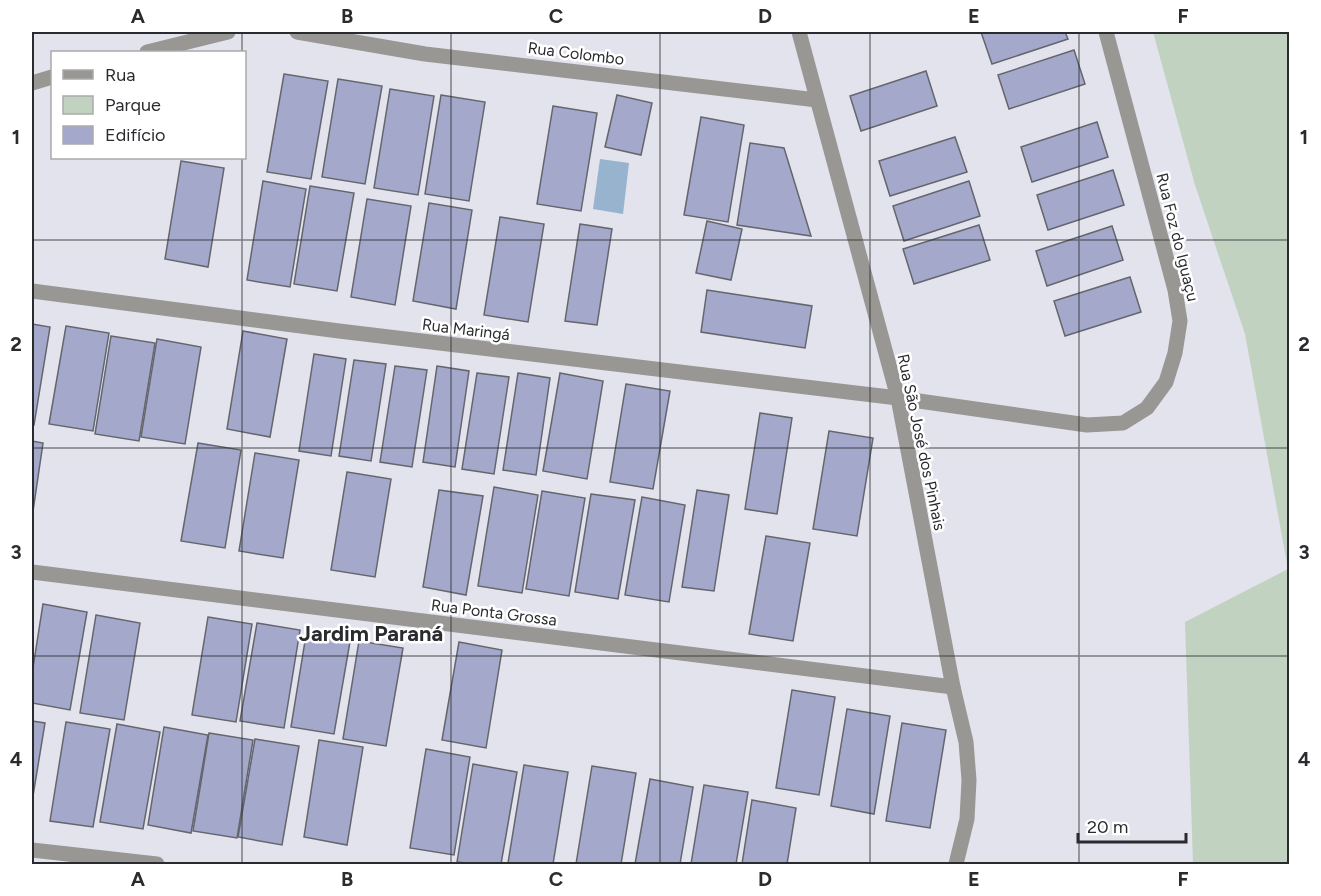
<svg xmlns="http://www.w3.org/2000/svg" width="1321" height="896" font-family="Figtree,sans-serif">
<style>
.green{fill:#c1d3c0}
.water{fill:#97b3ce}
.building{fill:#a4a9cc;stroke:#64656d;stroke-width:1.5}
.lines{fill:none;stroke-linecap:round;stroke-linejoin:round}
.minor{stroke:#999793;stroke-width:15}
.grid{fill:none;stroke:#2a2b2e;stroke-width:1.5;stroke-opacity:0.55}
.labels{text-anchor:middle;stroke-width:5;stroke-linejoin:round;paint-order:stroke}
.street-label{font-size:16px;fill:#2a2b2e;stroke:#fff}
.district-label{font-size:22px;font-weight:bold;fill:#2a2b2e;stroke:#fff}
.neatline{fill:none;stroke:#2a2b2e;stroke-width:2}
.grid-label{font-size:20px;text-anchor:middle;font-weight:bold;fill:#2a2b2e}
</style>
<rect width="100%" height="100%" fill="#e2e3ed"/>
<path class="green" d="M 1153,32 L 1289,32 L 1289,864 L 1193,864 L 1185,622 L 1288,569 L 1245,334 L 1195,185 Z"/>
<path class="water" d="M 600,159 L 629,163 L 623,214 L 593,209 Z"/>
<g class="building">
<path d="M 981,32 L 1065,32 L 1068,39 L 992,64 Z"/>
<path d="M 1074,50 L 1085,84 L 1009,109 L 998,75 Z"/>
<path d="M 926,71 L 937,106 L 861,131 L 850,96 Z"/>
<path d="M 284,74 L 328,81 L 311,179 L 267,172 Z"/>
<path d="M 338,79 L 382,86 L 365,184 L 322,177 Z"/>
<path d="M 390,89 L 434,96 L 418,195 L 374,188 Z"/>
<path d="M 441,95 L 485,102 L 469,201 L 425,194 Z"/>
<path d="M 617,95 L 652,103 L 641,155 L 605,147 Z"/>
<path d="M 553,106 L 597,113 L 581,211 L 537,204 Z"/>
<path d="M 701,117 L 744,125 L 728,222 L 684,215 Z"/>
<path d="M 1097,122 L 1108,157 L 1032,182 L 1021,147 Z"/>
<path d="M 955,137 L 967,172 L 890,196 L 879,161 Z"/>
<path d="M 750,143 L 784,148 L 811,236 L 737,225 Z"/>
<path d="M 181,161 L 224,168 L 208,267 L 165,259 Z"/>
<path d="M 1113,170 L 1124,205 L 1048,230 L 1037,195 Z"/>
<path d="M 263,181 L 306,189 L 290,287 L 247,280 Z"/>
<path d="M 969,181 L 980,216 L 904,241 L 893,206 Z"/>
<path d="M 310,186 L 354,193 L 337,291 L 294,284 Z"/>
<path d="M 367,199 L 411,206 L 395,305 L 351,297 Z"/>
<path d="M 429,203 L 472,210 L 456,309 L 413,301 Z"/>
<path d="M 500,217 L 544,224 L 528,322 L 484,315 Z"/>
<path d="M 707,221 L 742,229 L 731,280 L 696,273 Z"/>
<path d="M 580,224 L 612,229 L 597,325 L 565,321 Z"/>
<path d="M 979,225 L 990,260 L 914,284 L 903,249 Z"/>
<path d="M 1112,226 L 1123,260 L 1047,286 L 1036,251 Z"/>
<path d="M 1130,277 L 1141,312 L 1065,336 L 1054,301 Z"/>
<path d="M 707,290 L 812,306 L 805,348 L 701,332 Z"/>
<path d="M 32,324 L 50,327 L 34,425 L 32,425 Z"/>
<path d="M 66,326 L 109,333 L 93,431 L 49,424 Z"/>
<path d="M 243,331 L 287,339 L 270,437 L 227,429 Z"/>
<path d="M 111,336 L 155,343 L 139,441 L 95,434 Z"/>
<path d="M 157,339 L 201,347 L 185,444 L 141,437 Z"/>
<path d="M 314,354 L 346,359 L 331,456 L 299,451 Z"/>
<path d="M 354,360 L 386,364 L 371,461 L 339,456 Z"/>
<path d="M 395,366 L 427,370 L 412,467 L 380,462 Z"/>
<path d="M 437,366 L 469,371 L 455,467 L 423,462 Z"/>
<path d="M 477,373 L 509,377 L 494,474 L 462,469 Z"/>
<path d="M 518,373 L 550,378 L 536,475 L 503,470 Z"/>
<path d="M 560,373 L 603,381 L 587,479 L 543,471 Z"/>
<path d="M 626,384 L 670,391 L 653,489 L 610,482 Z"/>
<path d="M 760,413 L 792,418 L 777,514 L 745,509 Z"/>
<path d="M 829,431 L 873,438 L 857,536 L 813,529 Z"/>
<path d="M 32,441 L 43,443 L 32,518 Z"/>
<path d="M 198,443 L 241,450 L 225,548 L 181,541 Z"/>
<path d="M 255,453 L 299,460 L 283,558 L 239,551 Z"/>
<path d="M 347,472 L 391,479 L 375,577 L 331,570 Z"/>
<path d="M 494,487 L 538,495 L 522,593 L 478,586 Z"/>
<path d="M 439,490 L 483,496 L 466,595 L 423,587 Z"/>
<path d="M 697,490 L 729,495 L 714,591 L 682,587 Z"/>
<path d="M 542,491 L 585,498 L 569,596 L 526,589 Z"/>
<path d="M 591,494 L 635,500 L 618,599 L 575,592 Z"/>
<path d="M 642,497 L 685,505 L 669,602 L 625,595 Z"/>
<path d="M 766,536 L 810,543 L 793,641 L 749,634 Z"/>
<path d="M 43,604 L 87,612 L 70,710 L 32,703 L 32,674 Z"/>
<path d="M 96,615 L 140,623 L 124,720 L 80,713 Z"/>
<path d="M 208,617 L 252,624 L 236,722 L 192,715 Z"/>
<path d="M 257,623 L 300,630 L 284,728 L 240,721 Z"/>
<path d="M 307,629 L 351,636 L 334,734 L 291,727 Z"/>
<path d="M 359,641 L 403,648 L 386,746 L 343,739 Z"/>
<path d="M 459,642 L 502,650 L 486,748 L 442,740 Z"/>
<path d="M 792,690 L 835,697 L 819,795 L 776,788 Z"/>
<path d="M 847,709 L 890,716 L 874,814 L 831,806 Z"/>
<path d="M 32,721 L 45,723 L 32,802 Z"/>
<path d="M 66,722 L 110,729 L 93,827 L 50,821 Z"/>
<path d="M 902,723 L 946,730 L 930,828 L 886,821 Z"/>
<path d="M 117,724 L 160,732 L 143,829 L 100,822 Z"/>
<path d="M 164,727 L 208,735 L 191,833 L 148,825 Z"/>
<path d="M 209,733 L 253,740 L 237,838 L 193,831 Z"/>
<path d="M 255,739 L 299,746 L 282,845 L 238,837 Z"/>
<path d="M 319,740 L 363,747 L 347,845 L 304,837 Z"/>
<path d="M 426,749 L 470,757 L 454,855 L 410,848 Z"/>
<path d="M 473,764 L 517,772 L 501,864 L 472,864 L 457,862 Z"/>
<path d="M 524,765 L 568,772 L 553,864 L 508,863 Z"/>
<path d="M 592,766 L 636,773 L 621,864 L 576,864 Z"/>
<path d="M 650,779 L 693,787 L 680,864 L 635,864 Z"/>
<path d="M 704,785 L 748,792 L 736,864 L 691,864 Z"/>
<path d="M 752,800 L 796,808 L 787,864 L 742,864 Z"/>
</g>
<g class="lines">
<g class="minor">
<path d="M 297,32 L 425,54 L 817,100"/>
<path d="M 799,32 L 898,398 L 953,687 L 966,742 L 969,780 L 967,819 L 956,864"/>
<path d="M 147,52 L 228,32"/>
<path d="M 32,83 L 52,77"/>
<path d="M 32,291 L 339,331 L 898,398 L 1087,425 L 1123,423 L 1147,408 L 1166,382 L 1175,353 L 1180,321 L 1175,290 L 1106,32"/>
<path d="M 32,572 L 953,687"/>
<path d="M 32,850 L 157,864"/>
</g>
</g>
<path class="grid" d="M 242,32 L 242,52M 451,32 L 451,864M 660,32 L 660,864M 870,32 L 870,864M 1079,32 L 1079,864M 242,158 L 242,864M 32,240 L 1290,240M 32,448 L 1290,448M 32,656 L 1290,656"/>
<g class="labels">
<g class="street-label">
<text transform="translate(576 53) rotate(7)" y="6">Rua Colombo</text>
<text transform="translate(1178 237) rotate(76)" y="6">Rua Foz do Iguaçu</text>
<text transform="translate(466 329) rotate(7)" y="6">Rua Maringá</text>
<text transform="translate(922 442) rotate(78)" y="6">Rua São José dos Pinhais</text>
<text transform="translate(494 612) rotate(7)" y="6">Rua Ponta Grossa</text>
</g>
<g class="district-label">
<text x="371" y="641">Jardim Paraná</text>
</g>
</g>
<rect width="1321" height="896" fill="none" stroke="#ffffff" stroke-width="66"/>
<rect x="51" y="51" width="195" height="108" fill="#ffffff" stroke="#aaaaab" stroke-width="1.5"/>
<rect x="63" y="70" width="30" height="9" fill="#999793" stroke="#aaaaab" stroke-width="1.5"/>
<text x="105" y="81" font-size="18" fill="#2a2b2e">Rua</text>
<rect x="63" y="96" width="30" height="18" fill="#c1d3c0" stroke="#aaaaab" stroke-width="1.5"/>
<text x="105" y="111" font-size="18" fill="#2a2b2e">Parque</text>
<rect x="63" y="126" width="30" height="18" fill="#a4a9cc" stroke="#aaaaab" stroke-width="1.5"/>
<text x="105" y="141" font-size="18" fill="#2a2b2e">Edifício</text>
<path d="M1078 833v9h108v-9" fill="none" stroke="#2a2b2e" stroke-width="3"/>
<text x="1087" y="833" font-size="18" fill="#2a2b2e" stroke="#ffffff" stroke-width="4.5" paint-order="stroke">20 m</text>
<rect x="33" y="33" width="1255" height="830" class="neatline"/>
<g class="grid-label">
<text x="138" y="23">A</text>
<text x="347" y="23">B</text>
<text x="556" y="23">C</text>
<text x="765" y="23">D</text>
<text x="974" y="23">E</text>
<text x="1183" y="23">F</text>
<text x="16" y="144">1</text>
<text x="1304" y="144">1</text>
<text x="16" y="351">2</text>
<text x="1304" y="351">2</text>
<text x="16" y="559">3</text>
<text x="1304" y="559">3</text>
<text x="16" y="766">4</text>
<text x="1304" y="766">4</text>
<text x="138" y="886">A</text>
<text x="347" y="886">B</text>
<text x="556" y="886">C</text>
<text x="765" y="886">D</text>
<text x="974" y="886">E</text>
<text x="1183" y="886">F</text>
</g>
</svg>
